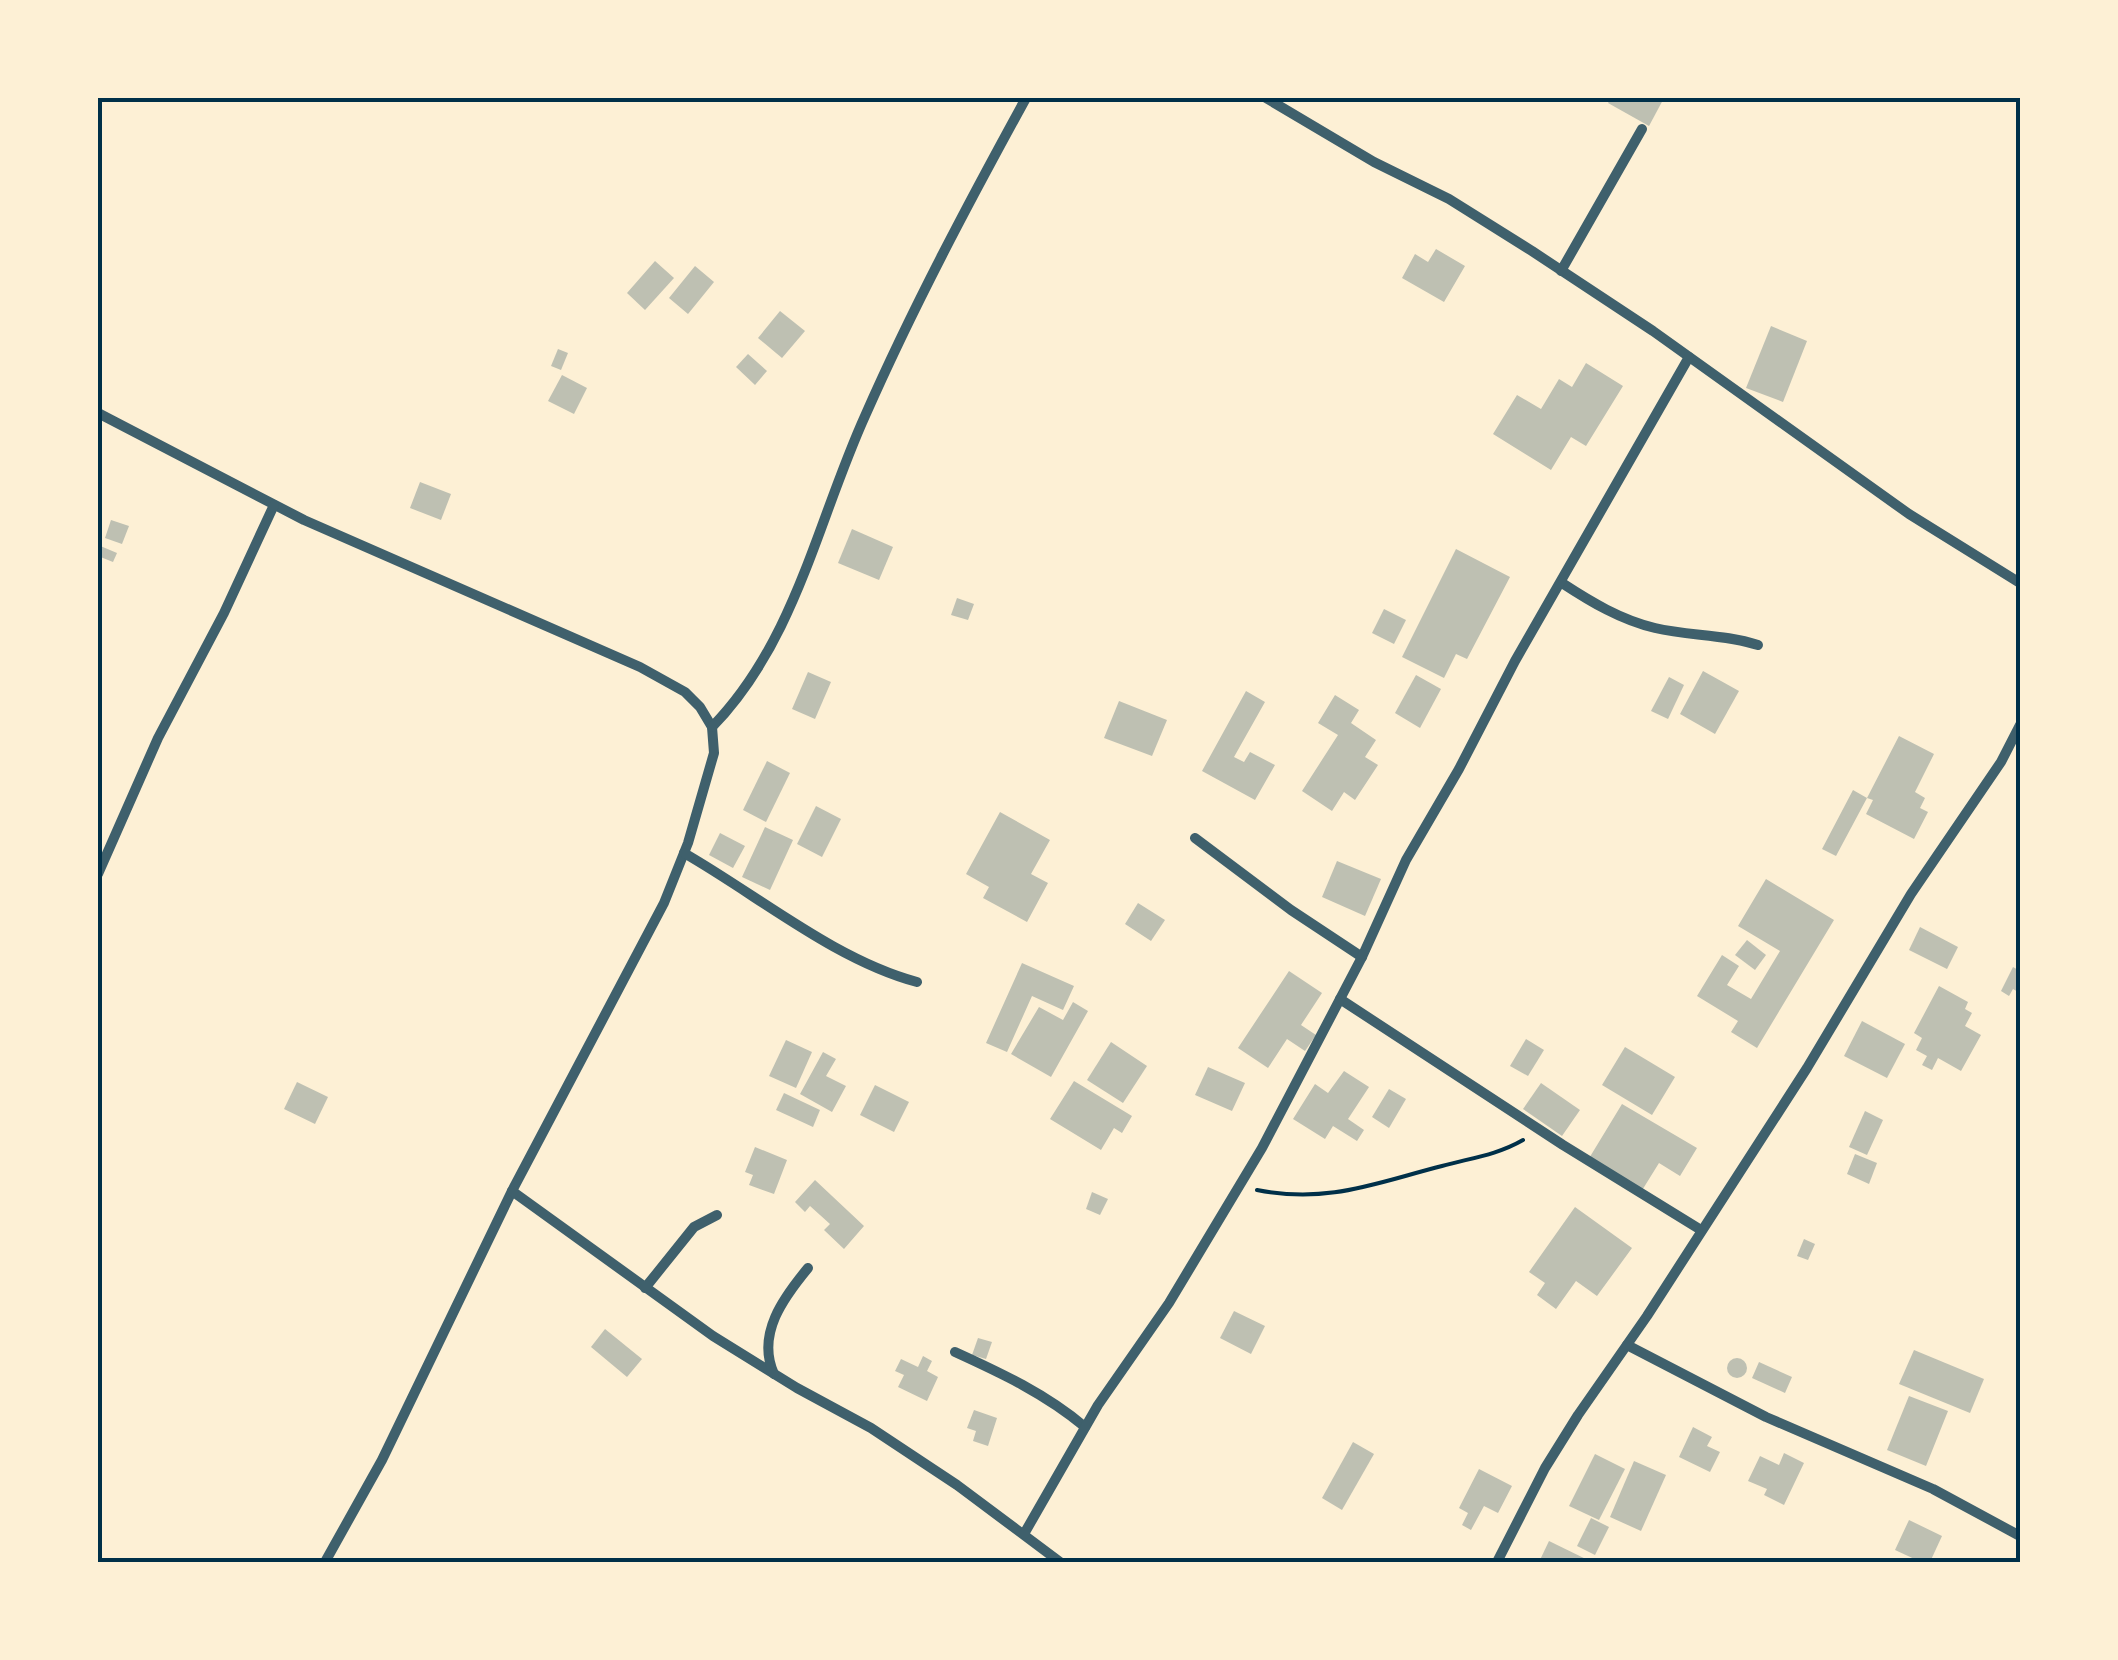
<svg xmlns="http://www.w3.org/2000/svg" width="2118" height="1660" font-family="'Fira Sans Condensed',sans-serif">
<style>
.building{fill:#bec0b2}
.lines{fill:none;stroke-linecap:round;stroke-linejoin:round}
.path{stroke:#003049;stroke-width:4}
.minor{stroke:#3f606c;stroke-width:10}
.neatline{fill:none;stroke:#003049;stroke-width:4}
</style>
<rect width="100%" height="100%" fill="#fdf0d5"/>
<g class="building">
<path d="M 1611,98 L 1664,98 L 1649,126 L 1608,103 Z"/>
<path d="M 1436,249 L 1465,266 L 1444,302 L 1402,278 L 1415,254 L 1428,262 Z"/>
<path d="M 655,261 L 674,278 L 645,310 L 627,293 Z"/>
<path d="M 695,266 L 714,282 L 688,314 L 669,298 Z"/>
<path d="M 780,311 L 805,331 L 782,358 L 758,338 Z"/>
<path d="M 1771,326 L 1807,341 L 1783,402 L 1746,388 Z"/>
<path d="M 558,349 L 568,353 L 561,370 L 551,366 Z"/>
<path d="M 748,354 L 767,371 L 755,385 L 736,367 Z"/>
<path d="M 1586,363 L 1623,386 L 1586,446 L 1571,437 L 1551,470 L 1493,434 L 1517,395 L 1541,409 L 1559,379 L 1572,387 Z"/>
<path d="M 562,375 L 587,388 L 574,414 L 548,401 Z"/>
<path d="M 420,482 L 451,494 L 441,520 L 410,508 Z"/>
<path d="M 111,520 L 129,526 L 122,544 L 105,538 Z"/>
<path d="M 852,529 L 893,547 L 879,580 L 838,563 Z"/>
<path d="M 98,545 L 117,553 L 113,562 L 98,556 Z"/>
<path d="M 1456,549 L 1510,577 L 1467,659 L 1456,654 L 1444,678 L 1402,657 Z"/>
<path d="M 957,598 L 974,604 L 968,620 L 951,615 Z"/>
<path d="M 1384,609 L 1406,620 L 1394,644 L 1372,633 Z"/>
<path d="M 1703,671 L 1739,691 L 1715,734 L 1680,714 Z"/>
<path d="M 808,672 L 831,682 L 815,719 L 792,709 Z"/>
<path d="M 1416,675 L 1441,689 L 1420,728 L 1395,713 Z"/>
<path d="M 1669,677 L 1684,685 L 1668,719 L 1651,711 Z"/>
<path d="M 1246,691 L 1265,702 L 1234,757 L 1244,762 L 1250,752 L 1275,765 L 1255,800 L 1202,771 Z"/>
<path d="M 1335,695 L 1359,710 L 1351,723 L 1376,740 L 1365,757 L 1378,765 L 1355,800 L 1344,792 L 1332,811 L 1302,791 L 1338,735 L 1318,723 Z"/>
<path d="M 1119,701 L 1167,720 L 1152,756 L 1104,738 Z"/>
<path d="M 1899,736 L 1934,754 L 1915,792 L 1925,798 L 1920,808 L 1928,812 L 1914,839 L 1866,814 L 1873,800 L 1867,798 L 1836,856 L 1822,849 L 1853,790 L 1867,798 Z"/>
<path d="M 767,761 L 790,773 L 766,822 L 743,810 Z"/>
<path d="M 816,806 L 841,819 L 822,857 L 797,844 Z"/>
<path d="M 1000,812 L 1050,840 L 1031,874 L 1048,883 L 1027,922 L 983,898 L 989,887 L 966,874 Z"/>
<path d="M 765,827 L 793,840 L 770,890 L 742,877 Z"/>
<path d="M 720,833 L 745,846 L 733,868 L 709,855 Z"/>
<path d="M 1337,861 L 1381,879 L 1365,916 L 1322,897 Z"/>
<path d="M 1766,879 L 1834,920 L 1757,1048 L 1731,1032 L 1738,1021 L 1697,996 L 1722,955 L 1739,966 L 1727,985 L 1751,999 L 1780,951 L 1738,926 Z"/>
<path d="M 1138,903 L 1165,920 L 1151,941 L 1125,924 Z"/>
<path d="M 1920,927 L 1958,947 L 1947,969 L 1909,950 Z"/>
<path d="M 1747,940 L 1766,955 L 1755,970 L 1735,955 Z"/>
<path d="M 1022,963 L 1074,986 L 1063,1010 L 1032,996 L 1007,1052 L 986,1043 Z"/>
<path d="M 2013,967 L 2020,971 L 2020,993 L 2013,989 L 2009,996 L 2001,991 Z"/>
<path d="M 1289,971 L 1322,993 L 1301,1025 L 1316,1035 L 1305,1051 L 1287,1039 L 1268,1068 L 1238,1048 Z"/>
<path d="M 1939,986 L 1968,1002 L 1965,1009 L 1972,1013 L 1965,1026 L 1981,1035 L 1961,1071 L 1938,1058 L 1932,1070 L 1922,1065 L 1927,1056 L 1916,1050 L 1922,1038 L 1914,1033 Z"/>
<path d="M 1073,1002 L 1088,1011 L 1051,1077 L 1011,1054 L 1039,1007 L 1063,1020 Z"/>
<path d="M 1862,1021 L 1905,1044 L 1887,1078 L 1844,1056 Z"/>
<path d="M 1526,1039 L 1544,1050 L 1528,1076 L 1510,1066 Z"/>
<path d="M 786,1040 L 812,1052 L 796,1088 L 769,1076 Z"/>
<path d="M 1111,1042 L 1147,1066 L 1123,1103 L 1087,1080 Z"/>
<path d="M 1625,1047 L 1675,1077 L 1652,1115 L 1602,1085 Z"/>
<path d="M 823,1052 L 836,1059 L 826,1076 L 846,1086 L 832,1112 L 800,1094 Z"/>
<path d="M 1208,1067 L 1245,1083 L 1232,1111 L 1195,1095 Z"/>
<path d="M 1344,1071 L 1369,1087 L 1348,1119 L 1364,1130 L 1357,1141 L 1333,1126 L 1325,1139 L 1293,1119 L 1315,1084 L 1328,1093 Z"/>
<path d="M 1074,1081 L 1132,1116 L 1122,1133 L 1114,1128 L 1101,1150 L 1050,1119 Z"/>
<path d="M 297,1082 L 328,1097 L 315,1124 L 284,1109 Z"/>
<path d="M 1541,1083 L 1580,1110 L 1562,1136 L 1523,1109 Z"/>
<path d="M 875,1085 L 909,1102 L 894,1132 L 860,1115 Z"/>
<path d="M 1389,1089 L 1406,1099 L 1389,1128 L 1372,1117 Z"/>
<path d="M 784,1093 L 820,1110 L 813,1127 L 776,1110 Z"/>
<path d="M 1622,1104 L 1697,1148 L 1680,1176 L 1659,1163 L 1641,1192 L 1588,1160 Z"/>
<path d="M 1865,1111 L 1883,1120 L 1867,1155 L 1849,1147 Z"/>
<path d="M 755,1147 L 787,1160 L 774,1194 L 749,1185 L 753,1175 L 745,1172 Z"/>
<path d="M 1855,1154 L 1877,1163 L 1869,1184 L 1847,1174 Z"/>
<path d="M 815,1180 L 864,1226 L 844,1249 L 824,1230 L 830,1224 L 810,1206 L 805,1212 L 795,1202 Z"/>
<path d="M 1092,1192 L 1108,1199 L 1100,1215 L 1086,1209 Z"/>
<path d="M 1575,1207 L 1632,1248 L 1597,1296 L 1576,1281 L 1556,1309 L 1537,1295 L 1545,1283 L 1529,1272 Z"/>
<path d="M 1804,1239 L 1815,1244 L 1808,1260 L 1797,1256 Z"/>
<path d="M 1234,1311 L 1265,1326 L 1251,1354 L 1220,1338 Z"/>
<path d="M 605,1329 L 642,1359 L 627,1377 L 591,1347 Z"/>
<path d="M 978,1338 L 992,1342 L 986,1359 L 972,1355 Z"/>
<path d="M 1914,1350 L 1984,1379 L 1970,1413 L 1899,1384 Z"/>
<path d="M 923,1356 L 932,1361 L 927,1371 L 938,1377 L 927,1401 L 898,1387 L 904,1375 L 895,1371 L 901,1359 L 918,1367 Z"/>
<circle cx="1737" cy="1368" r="10"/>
<path d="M 1759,1362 L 1792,1377 L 1785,1393 L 1752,1378 Z"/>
<path d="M 1909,1396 L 1948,1411 L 1926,1466 L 1887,1450 Z"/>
<path d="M 974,1410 L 997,1418 L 988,1446 L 973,1441 L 976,1431 L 967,1428 Z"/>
<path d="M 1693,1427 L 1712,1437 L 1707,1446 L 1720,1452 L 1710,1472 L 1679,1457 Z"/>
<path d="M 1353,1442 L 1374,1454 L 1342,1510 L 1322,1498 Z"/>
<path d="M 1784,1453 L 1804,1463 L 1784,1505 L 1764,1495 L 1767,1489 L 1748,1481 L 1760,1456 L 1779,1465 Z"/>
<path d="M 1595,1454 L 1625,1469 L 1599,1520 L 1569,1506 Z"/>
<path d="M 1634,1461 L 1666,1475 L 1641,1531 L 1610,1517 Z"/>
<path d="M 1479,1469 L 1512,1486 L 1498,1513 L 1484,1506 L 1471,1530 L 1462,1525 L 1468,1513 L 1459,1508 Z"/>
<path d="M 1591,1518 L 1609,1527 L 1595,1555 L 1577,1546 Z"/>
<path d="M 1909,1520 L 1942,1536 L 1930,1562 L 1921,1562 L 1895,1550 Z"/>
<path d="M 1549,1541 L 1592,1562 L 1539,1562 Z"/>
</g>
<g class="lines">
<path class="path" d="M 1257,1190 C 1328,1204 1375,1183 1442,1166 C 1471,1158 1497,1155 1523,1140"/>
<g class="minor">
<path d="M 1266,98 L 1374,162 L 1449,199 L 1532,251 L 1653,331 L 1909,514 L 2020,583"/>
<path d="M 1561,271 L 1642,129"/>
<path d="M 98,413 L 304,520 L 640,667 L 685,692 L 700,707 L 712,727 L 714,753 L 688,843 L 664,903 L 512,1191 L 382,1460 L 325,1562"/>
<path d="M 1562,583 C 1591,602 1621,620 1655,628 C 1689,636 1724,634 1758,645"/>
<path d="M 712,727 C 795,642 817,522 865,416 C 913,307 969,202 1026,98"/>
<path d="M 1195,838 L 1291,910 L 1362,957"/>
<path d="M 684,853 C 759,896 835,960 917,982"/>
<path d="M 98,874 L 158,738 L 224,613 L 274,505"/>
<path d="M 1340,999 L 1563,1145 L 1701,1230"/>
<path d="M 512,1191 L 713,1336 L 797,1388 L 871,1428 L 957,1485 L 1060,1562"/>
<path d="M 645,1288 L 694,1227 L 717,1215"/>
<path d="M 1627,1345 L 1766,1417 L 1933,1489 L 2020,1536"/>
<path d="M 955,1352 C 1001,1373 1046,1394 1085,1427"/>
<path d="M 774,1374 C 756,1334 784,1297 808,1268"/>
<path d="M 1024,1534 L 1098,1405 L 1169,1303 L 1262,1148 L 1362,957 L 1406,860 L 1459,769 L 1515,661 L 1689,357"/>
<path d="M 1497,1562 L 1545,1468 L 1578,1415 L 1647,1316 L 1807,1068 L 1911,894 L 2001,762 L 2020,725"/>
</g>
</g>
<rect width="2118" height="1660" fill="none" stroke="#fdf0d5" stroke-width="200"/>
<rect x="100" y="100" width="1918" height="1460" class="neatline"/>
</svg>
